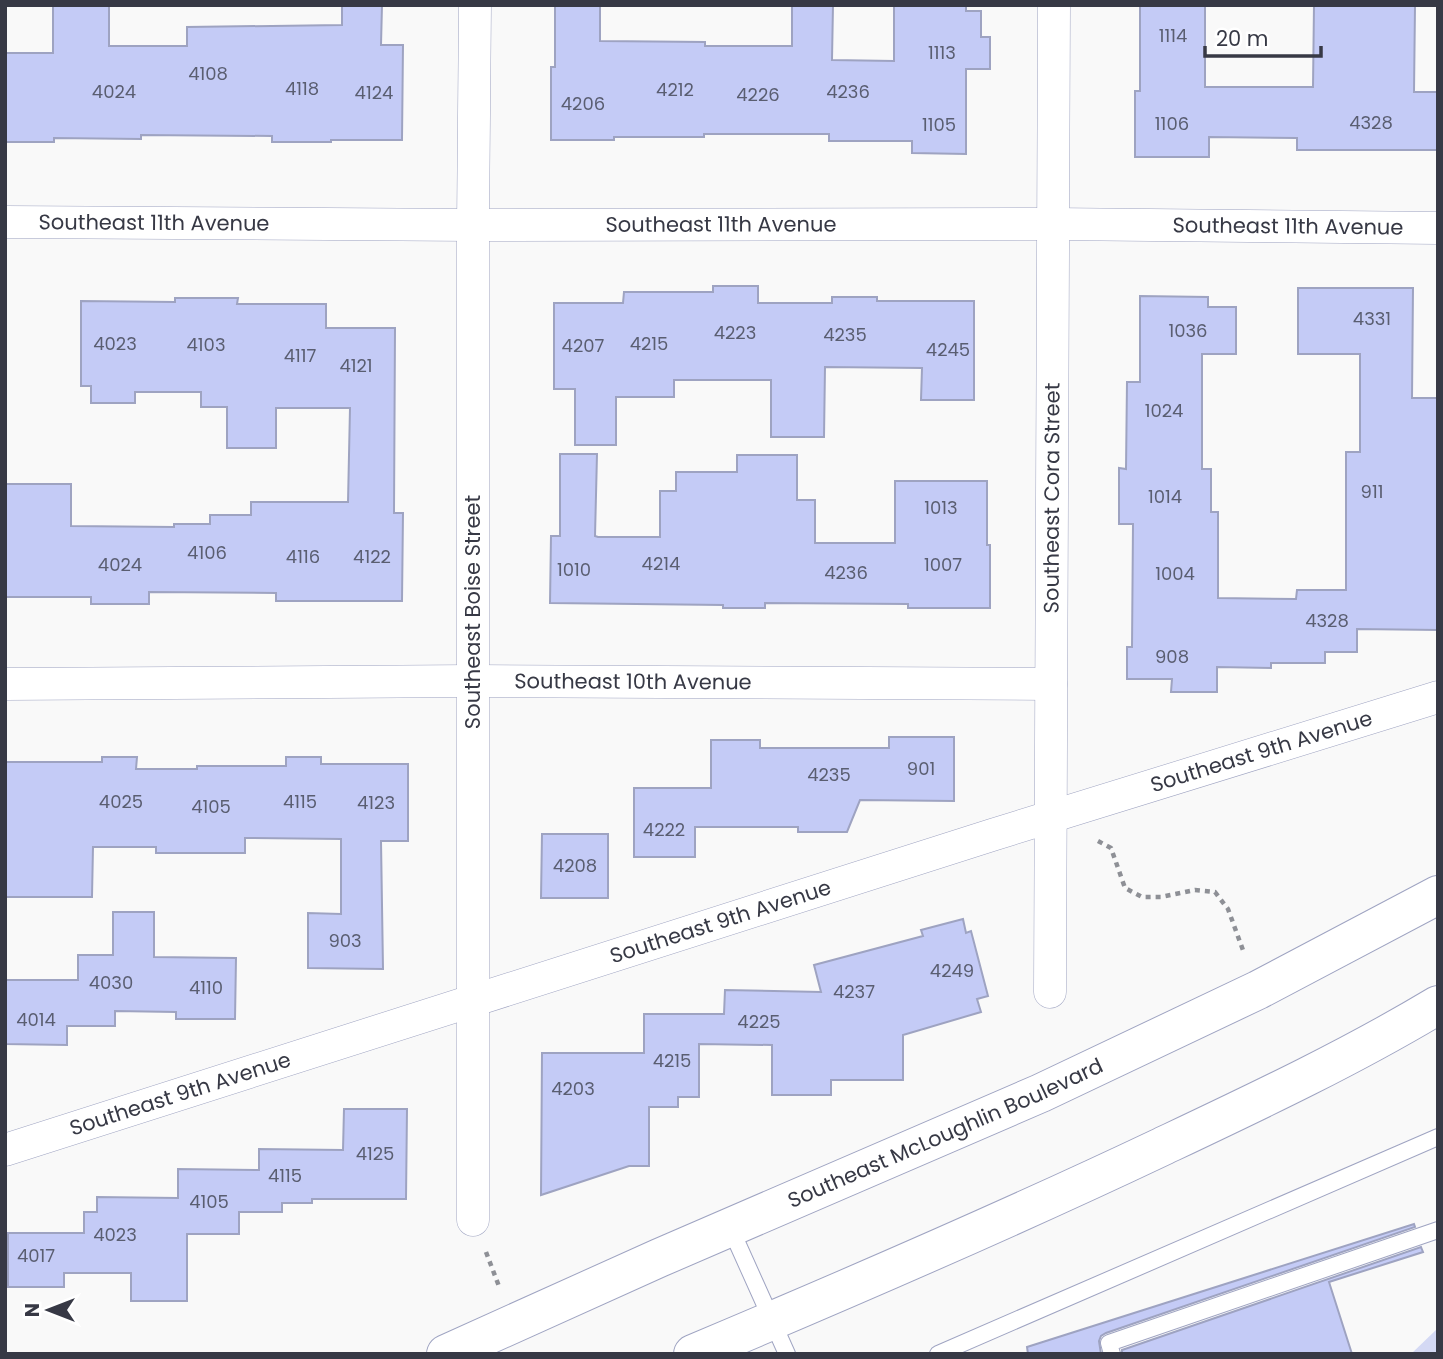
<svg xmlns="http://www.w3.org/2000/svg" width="1443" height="1359" font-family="Poppins,sans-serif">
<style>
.green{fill:#d4d9f4}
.building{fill:#c4cbf6;stroke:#9ea3c1;stroke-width:2}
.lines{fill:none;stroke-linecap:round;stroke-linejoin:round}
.lane-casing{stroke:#9fa4c2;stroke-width:18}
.street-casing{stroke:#9fa4c2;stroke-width:33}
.highway-casing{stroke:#9fa4c2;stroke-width:40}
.path{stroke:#8e9096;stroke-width:4.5;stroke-dasharray:5 5;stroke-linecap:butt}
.lane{stroke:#fff;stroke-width:16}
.street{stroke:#fff;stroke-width:32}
.highway{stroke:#fff;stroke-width:38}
.labels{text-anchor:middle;stroke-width:7;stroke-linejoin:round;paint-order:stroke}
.number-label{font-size:18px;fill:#5a5e71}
.street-label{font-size:21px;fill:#373945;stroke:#fff}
</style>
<rect width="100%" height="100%" fill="#f9f9f9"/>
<path class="green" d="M 1438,1328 L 1438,1354 L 1411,1354 Z"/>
<g class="building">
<path d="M 53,5 L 109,5 L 109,46 L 187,46 L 187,27 L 342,25 L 342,5 L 382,5 L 381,45 L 403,45 L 402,140 L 331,140 L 331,142 L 272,142 L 272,136 L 141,135 L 141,139 L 54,138 L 54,142 L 5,142 L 5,53 L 53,53 Z"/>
<path d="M 555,5 L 600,5 L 600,41 L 705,42 L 705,46 L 792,46 L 792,5 L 833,5 L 832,60 L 894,61 L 894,5 L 966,5 L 966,11 L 981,11 L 981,37 L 990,37 L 990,69 L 966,69 L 966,154 L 912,153 L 912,141 L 829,141 L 829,134 L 704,134 L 704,137 L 614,137 L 614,140 L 551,140 L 551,67 L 555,67 Z"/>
<path d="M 1140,5 L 1205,5 L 1205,87 L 1313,87 L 1314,5 L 1415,6 L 1414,92 L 1438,92 L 1438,150 L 1297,150 L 1297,138 L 1209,137 L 1209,157 L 1135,157 L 1135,91 L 1140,91 Z"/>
<path d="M 713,286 L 758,286 L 758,303 L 832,303 L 832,297 L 877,297 L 877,301 L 974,301 L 974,400 L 921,400 L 922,368 L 825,367 L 824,437 L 771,437 L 771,380 L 674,380 L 674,397 L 616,397 L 616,445 L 575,445 L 575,389 L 554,389 L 554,303 L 623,303 L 624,292 L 713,292 Z"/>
<path d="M 1298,288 L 1413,288 L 1412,398 L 1438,398 L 1438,630 L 1357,629 L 1357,652 L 1325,652 L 1325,663 L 1271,663 L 1271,668 L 1217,667 L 1217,692 L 1171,692 L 1172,679 L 1127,679 L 1127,647 L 1132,647 L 1133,524 L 1119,524 L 1119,468 L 1126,469 L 1127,382 L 1140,382 L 1140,296 L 1208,297 L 1208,307 L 1236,307 L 1236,354 L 1202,354 L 1202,469 L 1211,469 L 1211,512 L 1218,512 L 1218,598 L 1296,599 L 1297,590 L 1346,590 L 1346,452 L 1360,452 L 1360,354 L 1298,354 Z"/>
<path d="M 175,298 L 238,298 L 237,304 L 326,304 L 326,328 L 395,328 L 394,513 L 403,513 L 402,601 L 276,601 L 276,593 L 149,592 L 149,604 L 91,604 L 91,597 L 5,597 L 5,484 L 71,484 L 71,526 L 174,527 L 174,524 L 210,524 L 210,515 L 251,515 L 251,502 L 348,502 L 350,408 L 276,408 L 276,448 L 227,448 L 227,407 L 201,407 L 201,392 L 135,392 L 135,403 L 91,403 L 91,386 L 81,386 L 81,301 L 175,302 Z"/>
<path d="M 560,454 L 597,454 L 595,536 L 598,537 L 660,537 L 660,491 L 676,491 L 676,472 L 737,472 L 737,455 L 797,455 L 797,500 L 815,500 L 815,543 L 895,543 L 895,481 L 987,481 L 987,545 L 990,545 L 990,608 L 908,608 L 908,604 L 765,603 L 765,608 L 723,608 L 723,605 L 550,603 L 551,536 L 560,536 Z"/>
<path d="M 889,737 L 954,737 L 954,801 L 860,800 L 847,832 L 798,832 L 798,827 L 695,827 L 695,857 L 634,857 L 634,788 L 711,788 L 711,740 L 760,740 L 760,748 L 889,748 Z"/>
<path d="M 102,757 L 137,757 L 136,769 L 197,769 L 197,766 L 286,766 L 286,757 L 321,757 L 321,764 L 408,764 L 408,841 L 381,841 L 383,969 L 308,968 L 308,913 L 341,914 L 341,839 L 245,838 L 245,853 L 156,853 L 156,847 L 93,847 L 92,897 L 5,897 L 5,762 L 102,762 Z"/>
<path d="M 542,834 L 608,834 L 608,898 L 541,898 Z"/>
<path d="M 113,912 L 154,912 L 154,957 L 236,958 L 235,1019 L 176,1019 L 176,1012 L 115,1011 L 115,1026 L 67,1026 L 67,1045 L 5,1044 L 5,980 L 78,980 L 78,955 L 113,955 Z"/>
<path d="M 963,919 L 966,933 L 971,931 L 988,996 L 977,999 L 981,1012 L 903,1035 L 903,1080 L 831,1080 L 831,1095 L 772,1095 L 772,1045 L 699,1044 L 699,1097 L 678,1097 L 678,1107 L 649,1107 L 649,1166 L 629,1166 L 541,1195 L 542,1053 L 644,1053 L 644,1014 L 724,1014 L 725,990 L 821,992 L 814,965 L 923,936 L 921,930 Z"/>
<path d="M 344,1109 L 407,1109 L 406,1199 L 312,1199 L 312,1203 L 282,1203 L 282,1212 L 239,1212 L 239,1234 L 187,1234 L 187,1301 L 131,1301 L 131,1273 L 64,1273 L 64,1287 L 8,1287 L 8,1233 L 84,1233 L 84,1212 L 97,1212 L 97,1197 L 178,1198 L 178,1169 L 259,1170 L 259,1149 L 343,1150 Z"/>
<path d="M 1414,1224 L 1415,1227 L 1106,1333 L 1101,1336 L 1099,1341 L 1101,1354 L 1028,1354 L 1027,1347 Z"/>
<path d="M 1421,1247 L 1423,1252 L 1329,1282 L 1352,1354 L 1122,1354 L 1122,1350 Z"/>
</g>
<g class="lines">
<defs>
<g id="lane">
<path d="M 730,1227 L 787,1354"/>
<path d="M 938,1354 L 1438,1137"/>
<path d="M 1112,1354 L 1109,1343 L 1438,1230"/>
</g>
<g id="street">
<path id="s1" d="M 5,222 L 473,225 L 1053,224 L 1438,228"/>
<path id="s2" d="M 5,684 L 473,681 L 1051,684"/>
<path id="s3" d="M 1050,992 L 1054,5"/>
<path id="s4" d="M 5,1150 L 992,835 L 1438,697"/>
<path d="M 473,1220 L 473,225 L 475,5"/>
</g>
<g id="highway">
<path id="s5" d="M 446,1354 L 659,1258 L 1041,1093 L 1258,990 L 1438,895"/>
<path d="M 693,1354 C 850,1288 1005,1221 1159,1148 C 1254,1103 1348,1059 1438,1005"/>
</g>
</defs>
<use href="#lane" class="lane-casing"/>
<use href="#street" class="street-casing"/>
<use href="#highway" class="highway-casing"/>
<g class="path">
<path d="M 1098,841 L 1111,848 L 1125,888 L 1142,897 L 1161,897 L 1195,890 L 1215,892 L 1228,909 L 1244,953"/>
<path d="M 486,1252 L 500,1289"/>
</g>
<use href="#lane" class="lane"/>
<use href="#street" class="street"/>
<use href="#highway" class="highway"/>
</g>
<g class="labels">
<g class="number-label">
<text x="1173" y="42">1114</text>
<text x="942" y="59">1113</text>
<text x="208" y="80">4108</text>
<text x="302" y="95">4118</text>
<text x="675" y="96">4212</text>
<text x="114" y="98">4024</text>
<text x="848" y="98">4236</text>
<text x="374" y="99">4124</text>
<text x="758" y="101">4226</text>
<text x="583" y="110">4206</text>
<text x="1371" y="129">4328</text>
<text x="1172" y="130">1106</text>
<text x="939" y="131">1105</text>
<text x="1372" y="325">4331</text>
<text x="1188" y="337">1036</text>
<text x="735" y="339">4223</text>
<text x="845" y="341">4235</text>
<text x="115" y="350">4023</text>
<text x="649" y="350">4215</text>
<text x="206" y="351">4103</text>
<text x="583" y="352">4207</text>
<text x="948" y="356">4245</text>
<text x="300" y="362">4117</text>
<text x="356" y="372">4121</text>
<text x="1164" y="417">1024</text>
<text x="1372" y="498">911</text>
<text x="1165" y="503">1014</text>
<text x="941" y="514">1013</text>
<text x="207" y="559">4106</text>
<text x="303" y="563">4116</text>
<text x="372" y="563">4122</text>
<text x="661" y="570">4214</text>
<text x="120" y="571">4024</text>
<text x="943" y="571">1007</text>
<text x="574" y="576">1010</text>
<text x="846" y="579">4236</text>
<text x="1175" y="580">1004</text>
<text x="1327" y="627">4328</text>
<text x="1172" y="663">908</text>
<text x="921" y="775">901</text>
<text x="829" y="781">4235</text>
<text x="121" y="808">4025</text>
<text x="300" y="808">4115</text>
<text x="376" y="809">4123</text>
<text x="211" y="813">4105</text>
<text x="664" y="836">4222</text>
<text x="575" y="872">4208</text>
<text x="345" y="947">903</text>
<text x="952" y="977">4249</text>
<text x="111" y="989">4030</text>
<text x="206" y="994">4110</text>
<text x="854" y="998">4237</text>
<text x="36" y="1026">4014</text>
<text x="759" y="1028">4225</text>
<text x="672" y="1067">4215</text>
<text x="573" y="1095">4203</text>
<text x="375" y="1160">4125</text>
<text x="285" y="1182">4115</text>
<text x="209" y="1208">4105</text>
<text x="115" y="1241">4023</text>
<text x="36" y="1262">4017</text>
</g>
<g class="street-label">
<text dy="7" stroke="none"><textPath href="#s1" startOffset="149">Southeast 11th Avenue</textPath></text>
<text dy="7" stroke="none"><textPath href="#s1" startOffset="716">Southeast 11th Avenue</textPath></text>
<text dy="7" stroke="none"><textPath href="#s1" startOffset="1283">Southeast 11th Avenue</textPath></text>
<text dy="7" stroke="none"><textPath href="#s3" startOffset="494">Southeast Cora Street</textPath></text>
<text transform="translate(473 612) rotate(-90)" y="7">Southeast Boise Street</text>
<text dy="7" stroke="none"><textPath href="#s2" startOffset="628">Southeast 10th Avenue</textPath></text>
<text dy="7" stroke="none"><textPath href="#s4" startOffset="1318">Southeast 9th Avenue</textPath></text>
<text dy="7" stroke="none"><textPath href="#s4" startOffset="751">Southeast 9th Avenue</textPath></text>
<text dy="7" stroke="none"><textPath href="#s4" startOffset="184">Southeast 9th Avenue</textPath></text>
<text dy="7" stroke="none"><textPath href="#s5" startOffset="546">Southeast McLoughlin Boulevard</textPath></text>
</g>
</g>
<rect width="1443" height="1359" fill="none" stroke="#373945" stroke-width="14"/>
<g transform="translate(49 1310) rotate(270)" stroke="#ffffff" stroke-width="5" paint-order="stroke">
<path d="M0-5L12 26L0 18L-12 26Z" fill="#373945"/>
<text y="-10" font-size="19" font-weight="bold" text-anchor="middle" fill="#373945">N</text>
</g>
<path d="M1205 46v10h116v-10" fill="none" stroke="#373945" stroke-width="3.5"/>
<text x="1216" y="46" font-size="21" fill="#373945" stroke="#ffffff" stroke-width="5" paint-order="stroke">20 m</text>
</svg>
